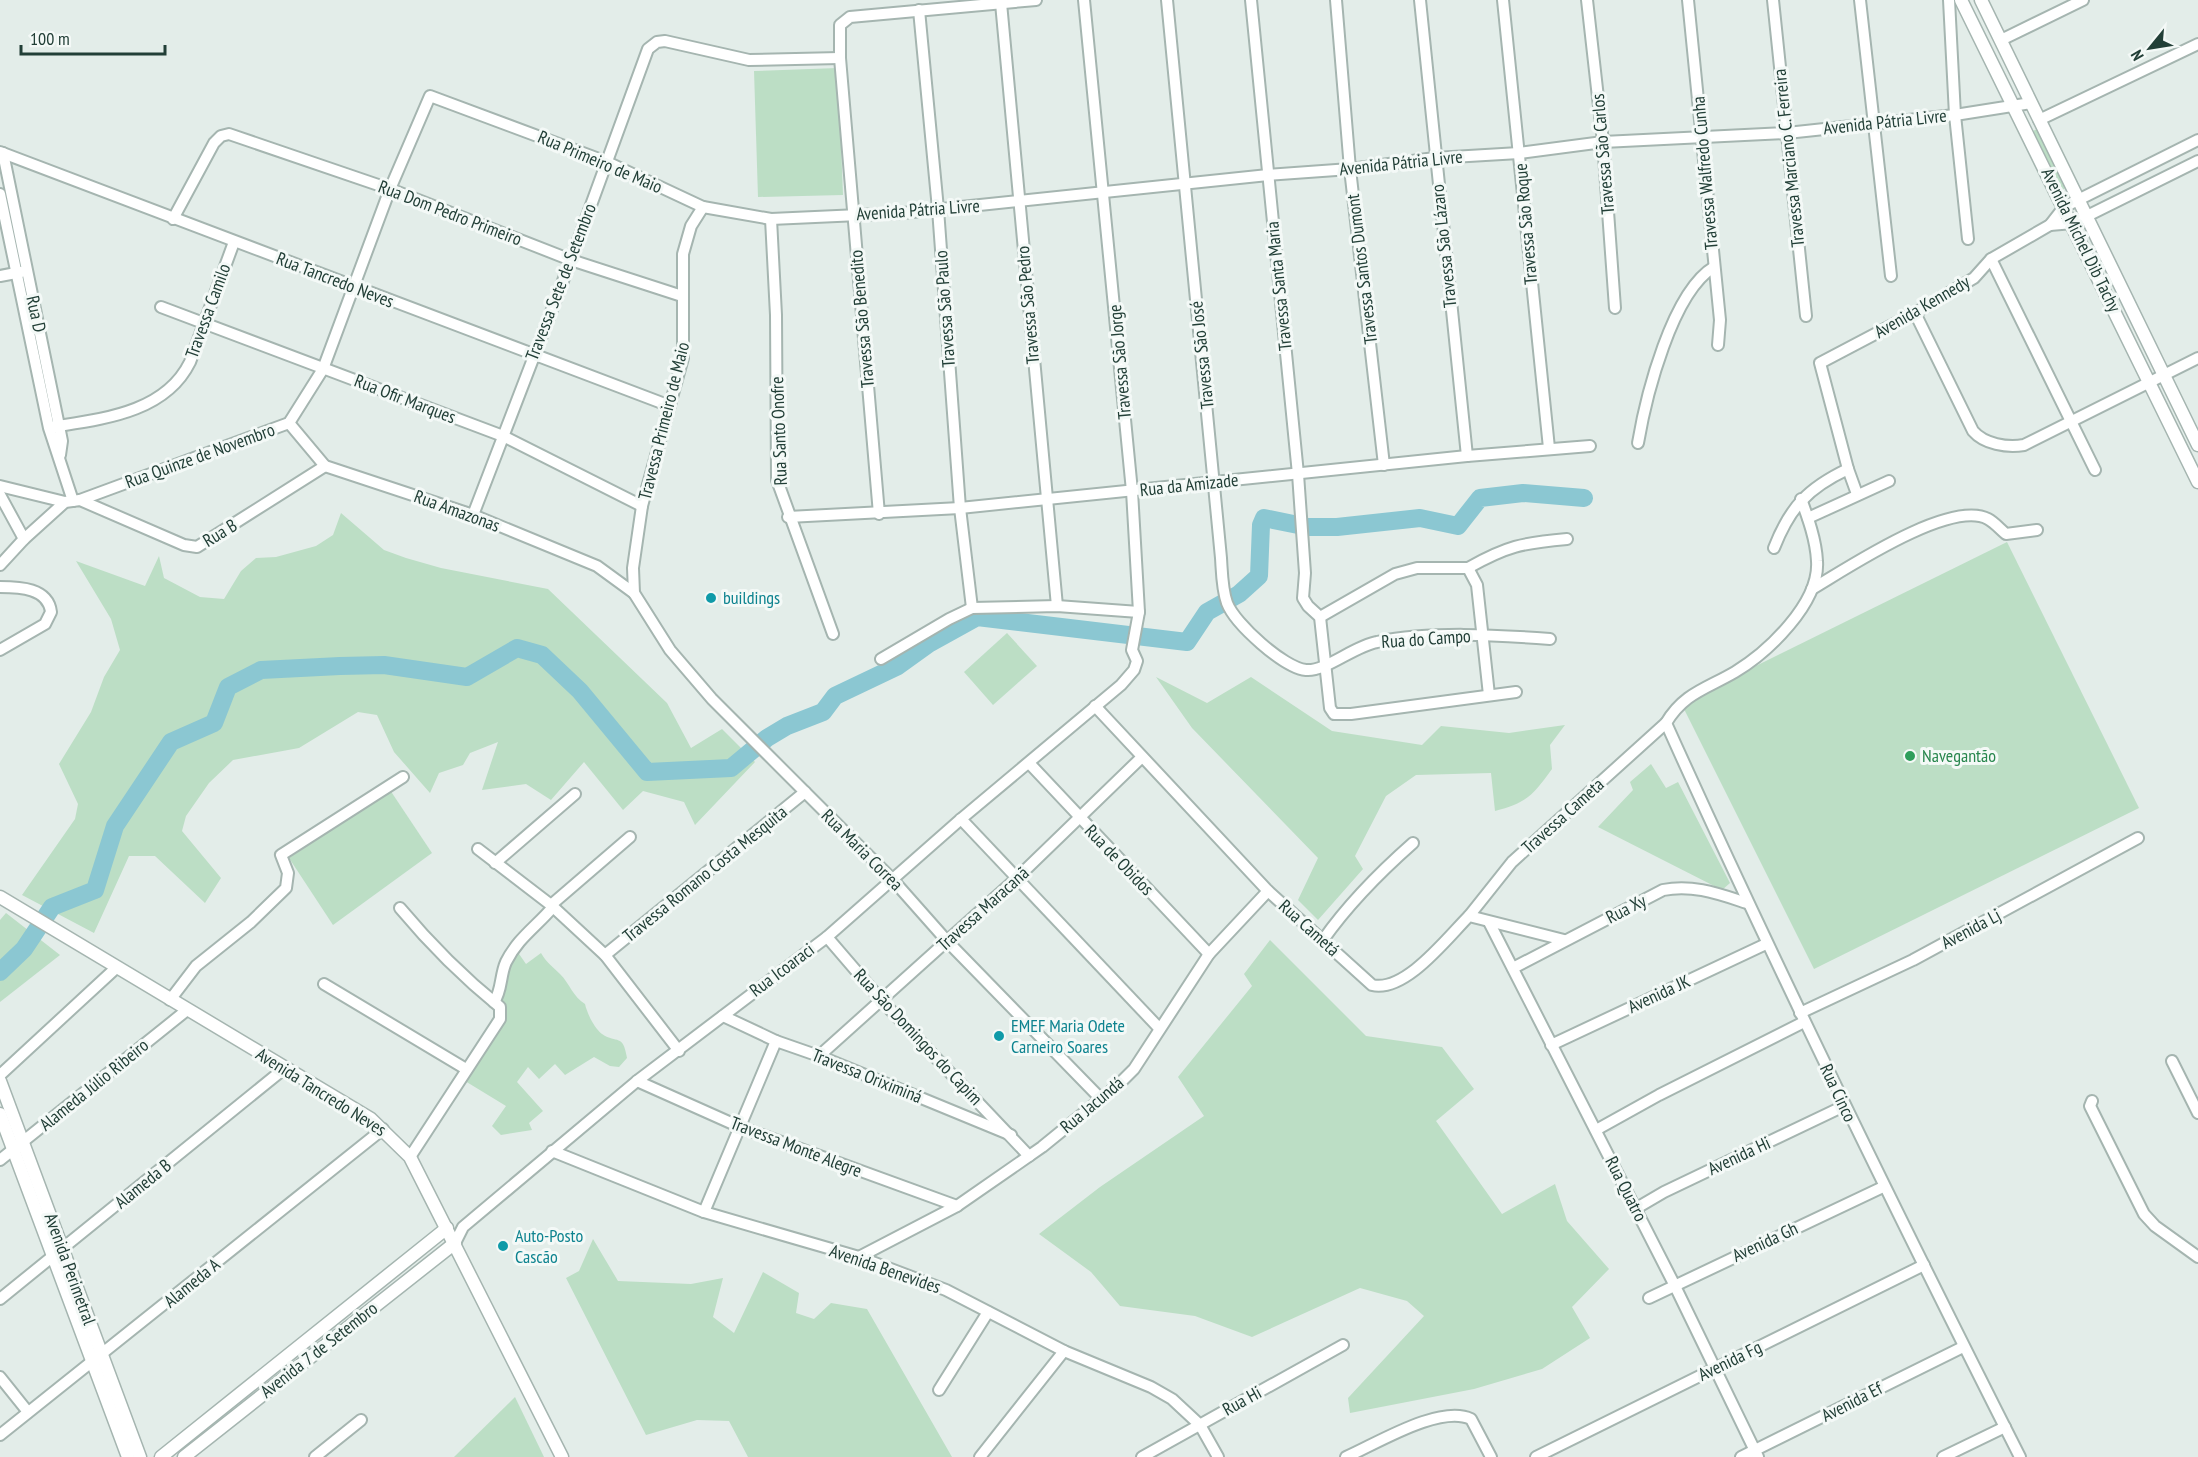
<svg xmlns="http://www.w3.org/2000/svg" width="2198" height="1457" font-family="'PT Sans Narrow',sans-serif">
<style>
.green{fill:#bcdec5}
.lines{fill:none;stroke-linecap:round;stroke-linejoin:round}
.river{stroke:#8bc7d2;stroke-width:18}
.minor-casing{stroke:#a5b5b0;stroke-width:14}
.tertiary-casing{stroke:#a5b5b0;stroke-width:15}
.minor{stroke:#fff;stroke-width:10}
.tertiary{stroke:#fff;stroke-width:12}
.culture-dot{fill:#0f9aa8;stroke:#f4f9f7;stroke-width:2}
.leisure-dot{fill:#2e9e5b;stroke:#f4f9f7;stroke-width:2}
.labels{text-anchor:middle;stroke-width:6;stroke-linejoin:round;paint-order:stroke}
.street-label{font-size:18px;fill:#223f37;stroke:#f4f9f7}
.culture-label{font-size:18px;fill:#0d838f;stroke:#f4f9f7;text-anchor:start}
.leisure-label{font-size:18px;fill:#27864d;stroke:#f4f9f7;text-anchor:start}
</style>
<rect width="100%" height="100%" fill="#e3ede9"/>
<g class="green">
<path d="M 838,68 L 843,195 L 758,197 L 754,71 Z"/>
<path d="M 2039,128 L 2069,186 L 2062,190 L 2033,131 Z"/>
<path d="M 341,513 L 384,550 L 406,558 L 441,568 L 548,589 L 667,703 L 691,748 L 722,729 L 755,762 L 695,825 L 684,802 L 643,791 L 623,810 L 584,762 L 551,800 L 526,784 L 482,790 L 498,742 L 470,753 L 463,765 L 439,773 L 430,793 L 394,752 L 377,715 L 358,712 L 299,748 L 233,760 L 209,783 L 186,816 L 182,831 L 221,878 L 205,903 L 155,856 L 129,856 L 94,933 L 22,895 L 75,819 L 78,804 L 59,764 L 91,712 L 104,677 L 120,650 L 111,619 L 76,561 L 145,586 L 159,556 L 164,578 L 200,597 L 224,599 L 241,571 L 256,558 L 276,557 L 316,546 L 333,535 Z"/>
<path d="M 2007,542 L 2139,808 L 1814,969 L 1681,703 Z"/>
<path d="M 1007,633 L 1037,666 L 993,705 L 964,672 Z"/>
<path d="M 1156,677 L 1207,703 L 1251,677 L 1332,731 L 1422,745 L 1441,726 L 1509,733 L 1565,725 L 1550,745 L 1552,769 C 1533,795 1528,802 1495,811 L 1491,773 L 1416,775 L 1386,796 L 1355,856 L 1363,869 L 1318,920 L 1298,900 L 1318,858 L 1192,728 Z"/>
<path d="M 1651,764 L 1666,788 L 1678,782 L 1730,883 L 1722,890 L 1598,827 L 1633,790 L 1630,782 Z"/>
<path d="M 390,790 L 432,853 L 333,925 L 289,858 Z"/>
<path d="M 6,913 L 60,955 L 0,1002 L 0,920 Z"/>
<path d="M 1270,940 L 1366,1036 L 1442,1047 L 1474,1089 L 1436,1121 L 1502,1214 L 1555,1184 L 1567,1221 L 1609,1269 L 1572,1307 L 1590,1338 L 1542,1369 L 1474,1389 L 1350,1413 L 1348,1398 L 1424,1316 L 1407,1301 L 1360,1288 L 1252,1337 L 1195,1316 L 1120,1306 L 1091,1272 L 1039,1234 L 1100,1187 L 1204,1116 L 1178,1077 L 1252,986 L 1244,974 Z"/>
<path d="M 517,951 L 526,964 L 541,953 C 547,963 552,966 560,974 C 570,984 573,997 585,1004 C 587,1013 594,1028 602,1034 C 617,1044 623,1033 627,1058 L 619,1067 L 610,1066 L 594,1057 L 565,1075 L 555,1064 L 539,1079 L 528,1067 L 517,1082 L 543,1111 L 529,1123 L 532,1130 L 501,1135 L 492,1126 L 506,1106 L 465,1081 L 504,1017 L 502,984 Z"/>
<path d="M 593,1239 L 618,1281 L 691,1284 L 723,1278 L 713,1317 L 734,1333 L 763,1272 L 799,1293 L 796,1313 L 814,1319 L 831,1303 L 867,1309 L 952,1457 L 748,1457 L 729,1421 L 697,1420 L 646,1435 L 566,1278 L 579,1271 Z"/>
<path d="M 515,1397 L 544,1457 L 454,1457 Z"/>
</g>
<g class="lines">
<path class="river" d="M 0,972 L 24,949 L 52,907 L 95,890 L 115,826 L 171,742 L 214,723 L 228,687 L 261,670 L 340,666 L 384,665 L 467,677 L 517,648 L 542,655 L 580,691 L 647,772 L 731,768 L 767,738 L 787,726 L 823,712 L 835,696 L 898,666 L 930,643 L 977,617 L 1187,642 L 1207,612 L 1239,594 L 1259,576 L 1261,525 L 1264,518 L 1308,527 L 1337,527 L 1420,518 L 1458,526 L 1480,498 L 1523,493 L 1584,498"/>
<defs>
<g id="minor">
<path d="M 1167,0 L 1221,558 C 1222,573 1222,589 1227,603 C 1235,624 1284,668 1306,670 C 1325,672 1354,646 1377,642 C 1431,631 1496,635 1550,639"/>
<path d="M 1251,0 L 1298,474 L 1305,573 L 1303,598 L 1308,606 L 1320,617 L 1330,708 L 1334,714 L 1351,714 L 1516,692"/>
<path d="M 1336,0 L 1350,169 L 1384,465"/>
<path d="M 1420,0 L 1467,456"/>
<path d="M 1503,0 L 1549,448"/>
<path d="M 1587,0 L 1603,142 L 1615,308"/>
<path d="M 1688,0 L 1720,320 L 1718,345"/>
<path d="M 1773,0 L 1806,316"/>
<path d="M 1860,0 L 1891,276"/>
<path d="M 1949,0 L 1955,115 L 1968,239"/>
<path d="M 1001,3 L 1057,606"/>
<path d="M 919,10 L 938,209 L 960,508 L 972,608"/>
<path d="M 2001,40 L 2083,0"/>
<path d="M 2039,120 L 2198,44"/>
<path d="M 0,152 L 670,406"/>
<path d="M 3,153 L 59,426 L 62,441 L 60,455"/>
<path d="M 0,194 L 49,428 L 73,501"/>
<path d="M 703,207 L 691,226 L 683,254 L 683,358 L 642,506 L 633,568 L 634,593 L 670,650 L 712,699 L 893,880 L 947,941 L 1101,1099"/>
<path d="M 173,219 L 214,143 L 221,136 L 229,134 L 390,189 L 571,260 L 682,296"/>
<path d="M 771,219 L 776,315 L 777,480 L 833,634"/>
<path d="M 2050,225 L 2073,223 L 2198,161"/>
<path d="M 1991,259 L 2095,470"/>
<path d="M 0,276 L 21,272"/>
<path d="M 161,307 L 503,436 L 642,506"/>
<path d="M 1915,313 L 1973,431 C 1984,444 2007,448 2024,445 L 2198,358"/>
<path d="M 289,423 L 325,466 L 473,515 L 597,566 L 634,593"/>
<path d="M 52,427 C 102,419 165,413 190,362 L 234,242"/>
<path d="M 1638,443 C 1646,396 1672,292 1714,267"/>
<path d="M 0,486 L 65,502"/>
<path d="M 1857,494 L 1848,469 L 1820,363 L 1915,313 L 1974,278 L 1991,259 L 2050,225 L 2064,207 L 2198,140"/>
<path d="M 0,495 L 24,539"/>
<path d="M 80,500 L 289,423 L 323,369 L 390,189 L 430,96 L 607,162 L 703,207 L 771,219 L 903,213 L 1268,175 L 1350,169 L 1435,158 L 1519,153 L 1603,142 L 1787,133 L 1955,115 L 2031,103"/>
<path d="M 879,514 L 840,58 L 840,25 L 850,17 L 1036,0"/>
<path d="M 473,515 L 571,260 L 648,49 L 657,42 L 665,41 L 749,60 L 840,58"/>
<path d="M 788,517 L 960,508 L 1467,456 L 1590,446"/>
<path d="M 1808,518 L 1889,481"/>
<path d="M 1774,548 C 1790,507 1808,488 1848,469"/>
<path d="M 0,565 L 24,539 L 65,502 L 80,500 L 184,545 L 197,547 L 325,466"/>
<path d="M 1468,568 C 1507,546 1522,543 1567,539"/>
<path d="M 0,587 C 20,587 48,588 51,612 L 45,624 L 0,650"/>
<path d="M 1812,589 C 1846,569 1950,499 1988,519 C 1994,522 2000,529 2006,534 L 2037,530"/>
<path d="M 1320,617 L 1395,574 L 1417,568 L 1468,568 L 1477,585 L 1489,695"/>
<path d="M 881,659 L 949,619 L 972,608 L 1057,606 L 1139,612"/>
<path d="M 1095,706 L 1268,891 L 1372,985 C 1405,993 1447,938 1469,916 L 1564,940"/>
<path d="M 1666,723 C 1778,972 1897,1214 2020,1457"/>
<path d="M 1030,764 L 1209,954"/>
<path d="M 961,819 L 1159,1028"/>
<path d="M 478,849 L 551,905 L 605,955 L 679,1051"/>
<path d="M 495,863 L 575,794"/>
<path d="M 551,905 L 630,837"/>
<path d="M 400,908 C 430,944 463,977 500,1007 L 500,1019 L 410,1157"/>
<path d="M 1469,916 L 1512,862 L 1666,723 C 1684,693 1706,689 1735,672 C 1768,652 1820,603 1817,561 C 1816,540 1808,518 1801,499"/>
<path d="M 1489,922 L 1674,1284 L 1758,1457"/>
<path d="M 827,937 L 882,1001 L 1029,1156"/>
<path d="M 1323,940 C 1349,903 1379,873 1413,843"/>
<path d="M 605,955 L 805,792"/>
<path d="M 1513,968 L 1663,890 C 1693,884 1719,894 1747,903"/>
<path d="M 324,984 L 466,1069"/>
<path d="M 170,1000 L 196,966 L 251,922 L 286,888 L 288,873 L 281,855 L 403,777"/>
<path d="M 494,1002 C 502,991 500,975 506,962 C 518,938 536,927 553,907"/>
<path d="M 1800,1013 L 1913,960 L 2138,838"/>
<path d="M 723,1016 L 776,1041 L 819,1056 L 1011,1135"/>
<path d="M 1551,1045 L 1766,944"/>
<path d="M 819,1056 L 1017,878 L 1142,757"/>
<path d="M 2172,1061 L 2198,1113"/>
<path d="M 0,1075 L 116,968"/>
<path d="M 637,1081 L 740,1127 L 957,1206"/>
<path d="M 2092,1101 L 2090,1106 L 2144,1214 L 2155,1226 L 2198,1257"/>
<path d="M 1596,1130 L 1659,1095 L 1804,1022"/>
<path d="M 552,1151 L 704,1212 L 859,1257 L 946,1290 L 1064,1351 L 1151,1387 L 1172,1399 L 1200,1425 L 1218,1457"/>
<path d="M 0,1160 L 187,1010"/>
<path d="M 1635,1209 L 1664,1192 L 1844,1106"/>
<path d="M 704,1212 L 776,1041"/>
<path d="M 455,1243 L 463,1227 L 637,1081 L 827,937 L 961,819 L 1121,685 L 1134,670 L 1137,661 L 1132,650 L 1139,612 L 1132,491 L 1084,0"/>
<path d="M 859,1257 L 957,1206 L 1042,1147 L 1117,1086 L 1134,1069 L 1209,954 L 1268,891"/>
<path d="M 1649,1298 L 1883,1187"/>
<path d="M 0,1299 L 285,1068"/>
<path d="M 0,1377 L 28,1412"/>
<path d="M 939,1390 L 988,1312"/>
<path d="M 0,1435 L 383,1129"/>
<path d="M 315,1457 L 361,1420"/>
<path d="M 980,1457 L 1064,1351"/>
<path d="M 1142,1457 L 1343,1345"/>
<path d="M 1346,1457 C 1376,1444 1440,1404 1471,1419 L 1491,1457"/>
<path d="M 1536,1457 L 1924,1265"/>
<path d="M 1741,1457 L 1963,1347"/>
<path d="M 1943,1457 L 2005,1427"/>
</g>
<g id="tertiary">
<path d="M 1961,0 L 2198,482"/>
<path d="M 1981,0 L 2198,445"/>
<path d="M 0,897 L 371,1119 L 410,1157 L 562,1457"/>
<path d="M 0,1081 L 140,1457"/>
<path d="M 0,1114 L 128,1457"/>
<path d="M 161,1457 L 447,1228"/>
<path d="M 184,1457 L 455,1243"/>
</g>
</defs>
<use href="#minor" class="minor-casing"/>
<use href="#tertiary" class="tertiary-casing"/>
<use href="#minor" class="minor"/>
<use href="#tertiary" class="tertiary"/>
</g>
<g class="culture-dot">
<circle cx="711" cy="598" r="6"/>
<circle cx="999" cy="1036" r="6"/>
<circle cx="503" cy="1246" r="6"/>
</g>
<circle class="leisure-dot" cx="1910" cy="756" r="6"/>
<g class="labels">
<g class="street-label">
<text transform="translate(1885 122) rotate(-6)" y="6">Avenida Pátria Livre</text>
<text transform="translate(1603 154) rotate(-95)" y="6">Travessa São Carlos</text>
<text transform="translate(1789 158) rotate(-96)" y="6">Travessa Marciano C. Ferreira</text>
<text transform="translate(600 162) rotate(23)" y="6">Rua Primeiro de Maio</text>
<text transform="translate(1401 163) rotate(-6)" y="6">Avenida Pátria Livre</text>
<text transform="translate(1705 173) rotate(-95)" y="6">Travessa Walfredo Cunha</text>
<text transform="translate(918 210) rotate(-4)" y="6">Avenida Pátria Livre</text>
<text transform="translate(450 213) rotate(21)" y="6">Rua Dom Pedro Primeiro</text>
<text transform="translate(1526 224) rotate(-95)" y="6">Travessa São Roque</text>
<text transform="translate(2081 240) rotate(64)" y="6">Avenida Michel Dib Tachy</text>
<text transform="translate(1444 246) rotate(-96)" y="6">Travessa São Lázaro</text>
<text transform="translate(1362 269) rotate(-97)" y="6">Travessa Santos Dumont</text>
<text transform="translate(335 280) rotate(21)" y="6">Rua Tancredo Neves</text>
<text transform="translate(561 282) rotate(-69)" y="6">Travessa Sete de Setembro</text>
<text transform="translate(1279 286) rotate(-96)" y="6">Travessa Santa Maria</text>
<text transform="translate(1028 305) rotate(-95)" y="6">Travessa São Pedro</text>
<text transform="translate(1922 307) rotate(-30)" y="6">Avenida Kennedy</text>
<text transform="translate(945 309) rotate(-94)" y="6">Travessa São Paulo</text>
<text transform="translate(208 311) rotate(-70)" y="6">Travessa Camilo</text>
<text transform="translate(36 314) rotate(78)" y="6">Rua D</text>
<text transform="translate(862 319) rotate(-95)" y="6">Travessa São Benedito</text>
<text transform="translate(1202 355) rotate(-96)" y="6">Travessa São José</text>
<text transform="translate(1120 362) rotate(-95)" y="6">Travessa São Jorge</text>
<text transform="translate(405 399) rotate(21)" y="6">Rua Ofir Marques</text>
<text transform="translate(664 421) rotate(-76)" y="6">Travessa Primeiro de Maio</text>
<text transform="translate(779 431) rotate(-92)" y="6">Rua Santo Onofre</text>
<text transform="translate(200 456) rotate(-20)" y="6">Rua Quinze de Novembro</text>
<text transform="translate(1189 485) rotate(-6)" y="6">Rua da Amizade</text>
<text transform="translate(457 511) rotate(20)" y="6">Rua Amazonas</text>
<text transform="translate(220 533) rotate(-31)" y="6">Rua B</text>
<text transform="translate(1426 639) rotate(-4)" y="6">Rua do Campo</text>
<text transform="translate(1563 816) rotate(-42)" y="6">Travessa Cameta</text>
<text transform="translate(862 850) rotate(45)" y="6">Rua Maria Correa</text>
<text transform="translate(1119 860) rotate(46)" y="6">Rua de Obidos</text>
<text transform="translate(705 874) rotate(-39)" y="6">Travessa Romano Costa Mesquita</text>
<text transform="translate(983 909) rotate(-42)" y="6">Travessa Maracanã</text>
<text transform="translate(1626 909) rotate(-27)" y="6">Rua Xy</text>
<text transform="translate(1309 928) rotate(42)" y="6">Rua Cametá</text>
<text transform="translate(1971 929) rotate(-28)" y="6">Avenida Lj</text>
<text transform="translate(782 970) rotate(-37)" y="6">Rua Icoaraci</text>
<text transform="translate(1659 994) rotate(-25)" y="6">Avenida JK</text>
<text transform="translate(918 1037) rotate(47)" y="6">Rua São Domingos do Capim</text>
<text transform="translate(867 1076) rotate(22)" y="6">Travessa Oriximiná</text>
<text transform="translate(94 1085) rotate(-39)" y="6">Alameda Júlio Ribeiro</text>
<text transform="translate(321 1092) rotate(32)" y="6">Avenida Tancredo Neves</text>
<text transform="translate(1838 1093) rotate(65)" y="6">Rua Cinco</text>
<text transform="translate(1092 1105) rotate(-40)" y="6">Rua Jacundá</text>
<text transform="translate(796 1147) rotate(21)" y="6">Travessa Monte Alegre</text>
<text transform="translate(1739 1156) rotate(-25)" y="6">Avenida Hi</text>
<text transform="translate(143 1184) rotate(-39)" y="6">Alameda B</text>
<text transform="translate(1626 1189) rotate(63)" y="6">Rua Quatro</text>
<text transform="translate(1765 1242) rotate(-25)" y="6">Avenida Gh</text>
<text transform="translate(70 1269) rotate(70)" y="6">Avenida Perimetral</text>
<text transform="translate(885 1269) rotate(19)" y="6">Avenida Benevides</text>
<text transform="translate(192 1283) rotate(-39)" y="6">Alameda A</text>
<text transform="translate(319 1350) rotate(-38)" y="6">Avenida 7 de Setembro</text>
<text transform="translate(1730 1361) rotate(-26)" y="6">Avenida Fg</text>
<text transform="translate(1242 1401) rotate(-29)" y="6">Rua Hi</text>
<text transform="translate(1852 1402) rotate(-27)" y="6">Avenida Ef</text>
</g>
<g class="culture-label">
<text x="723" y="604">buildings</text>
<text x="1011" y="1032">EMEF Maria Odete<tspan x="1011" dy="21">Carneiro Soares</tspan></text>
<text x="515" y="1242">Auto-Posto<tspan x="515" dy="21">Cascão</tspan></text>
</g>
<g class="leisure-label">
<text x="1922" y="762">Navegantão</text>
</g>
</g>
<g transform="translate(2150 48) rotate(240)" stroke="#f4f9f7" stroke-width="4.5" paint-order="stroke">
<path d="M0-4.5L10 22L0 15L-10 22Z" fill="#223f37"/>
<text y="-9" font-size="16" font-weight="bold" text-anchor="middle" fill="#223f37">N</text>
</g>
<path d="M21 45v9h144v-9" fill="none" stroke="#223f37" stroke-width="3"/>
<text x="30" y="45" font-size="18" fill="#223f37" stroke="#f4f9f7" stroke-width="4.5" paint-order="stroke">100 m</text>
</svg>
